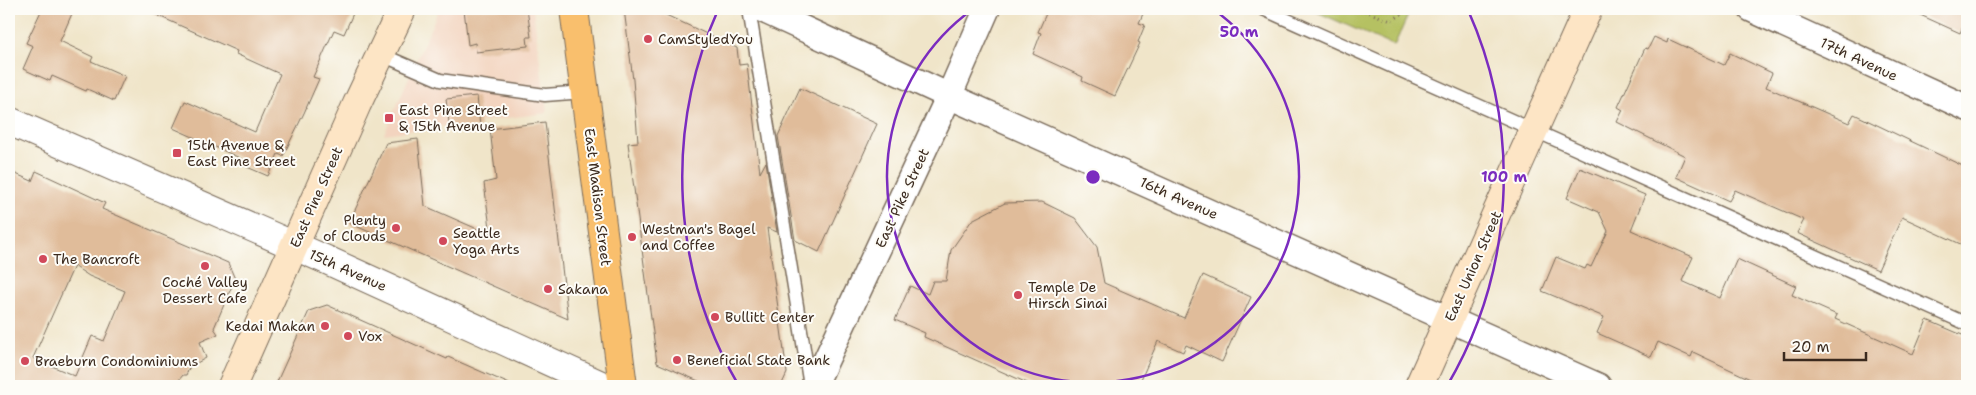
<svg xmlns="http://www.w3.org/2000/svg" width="1976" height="395" font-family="'Shantell Sans',sans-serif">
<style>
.built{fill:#f3d4bf}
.green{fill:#b5c162;stroke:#787640}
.building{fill:#e0bc9a;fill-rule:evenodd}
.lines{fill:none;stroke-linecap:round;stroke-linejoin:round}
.service-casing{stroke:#7a6b5a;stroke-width:15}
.minor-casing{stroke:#7a6b5a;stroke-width:28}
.tertiary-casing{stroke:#7a6b5a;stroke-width:30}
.secondary-casing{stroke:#7a6b5a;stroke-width:30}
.primary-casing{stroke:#7a6b5a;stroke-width:30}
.path{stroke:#7a6b5a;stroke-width:3;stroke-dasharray:1 4;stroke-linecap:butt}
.service{stroke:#fff;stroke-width:12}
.minor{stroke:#fff;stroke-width:25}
.tertiary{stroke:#fff;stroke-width:28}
.secondary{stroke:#fde5c5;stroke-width:28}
.primary{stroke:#f9bf6d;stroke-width:28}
.ring{fill:none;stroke:#7b2cbf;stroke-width:2.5}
.poi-dot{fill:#d1495b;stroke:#fdfcf7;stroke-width:2}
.labels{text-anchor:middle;stroke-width:4;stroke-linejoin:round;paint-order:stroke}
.poi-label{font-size:14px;fill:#3b2a1e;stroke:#fdfcf7;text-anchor:start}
.street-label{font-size:14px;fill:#3b2a1e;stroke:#fdfcf7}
.centre{fill:#7b2cbf;stroke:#fdfcf7;stroke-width:2.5}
.ring-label{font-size:15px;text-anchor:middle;font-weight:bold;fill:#7b2cbf;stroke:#fdfcf7;stroke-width:4;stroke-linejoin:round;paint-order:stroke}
</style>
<rect width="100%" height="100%" fill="#fdfcf7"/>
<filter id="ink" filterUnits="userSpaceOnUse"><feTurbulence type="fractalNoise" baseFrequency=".02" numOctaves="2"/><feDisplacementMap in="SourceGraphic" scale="10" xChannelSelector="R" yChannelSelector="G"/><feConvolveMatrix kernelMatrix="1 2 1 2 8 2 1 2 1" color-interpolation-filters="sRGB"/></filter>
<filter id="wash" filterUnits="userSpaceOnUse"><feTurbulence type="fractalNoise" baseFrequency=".0096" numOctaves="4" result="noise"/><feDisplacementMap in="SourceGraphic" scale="20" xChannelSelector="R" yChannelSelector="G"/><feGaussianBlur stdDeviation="1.12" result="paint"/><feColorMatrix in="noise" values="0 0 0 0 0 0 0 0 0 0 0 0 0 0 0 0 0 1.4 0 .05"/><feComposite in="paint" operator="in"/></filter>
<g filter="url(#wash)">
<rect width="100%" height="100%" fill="#f0e5c9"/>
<path class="built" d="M 439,9 L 533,9 L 547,113 L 384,134 Z"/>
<path class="green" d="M 1310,9 L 1411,9 L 1394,46 Z"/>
<g id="blocks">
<g class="building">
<path d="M 42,9 L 74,9 L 60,41 L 93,57 L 91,61 L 125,76 L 114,101 L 87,89 L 86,91 L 52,76 L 50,81 L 23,69 L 33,46 L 26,43 Z"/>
<path d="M 143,9 L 355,9 L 344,34 L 334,30 L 313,77 L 319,79 L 304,113 L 283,156 L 278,154 L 268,176 L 240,164 L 242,159 L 173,128 L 185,101 L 255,132 L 280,74 L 236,54 L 237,51 Z"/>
<path d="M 464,9 L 527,9 L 531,37 L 527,37 L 528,46 L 476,52 L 475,43 L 468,45 Z"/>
<path d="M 624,9 L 653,9 L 737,48 L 739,65 L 747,64 L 760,173 L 766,162 L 777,232 L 767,228 L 787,373 L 781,386 L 710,386 L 657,363 L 628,143 L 638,142 L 633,80 Z"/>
<path d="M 1048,9 L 1145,9 L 1139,23 L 1145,25 L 1138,42 L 1140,43 L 1115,96 L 1082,81 L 1083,77 L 1033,54 L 1041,33 L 1038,32 Z"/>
<path d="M 1907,9 L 1967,9 L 1967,18 L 1960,33 Z"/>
<path d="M 1654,37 L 1667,43 L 1668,39 L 1724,65 L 1730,53 L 1772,73 L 1766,87 L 1849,123 L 1854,114 L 1967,168 L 1967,247 L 1902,217 L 1878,270 L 1797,233 L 1804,220 L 1735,190 L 1729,201 L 1676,177 L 1685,156 L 1617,122 L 1623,110 L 1618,107 L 1645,48 L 1648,49 Z"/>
<path d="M 800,88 L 877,124 L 819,252 L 795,240 L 778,136 Z"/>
<path d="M 477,96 L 480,127 L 450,130 L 446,99 Z"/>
<path d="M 545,122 L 568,319 L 349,223 L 386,143 L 418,139 L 425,206 L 491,235 L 484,183 L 496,180 L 490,129 Z"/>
<path d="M 1580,168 L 1645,195 L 1631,230 L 1693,257 L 1682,281 L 1720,298 L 1737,259 L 1796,286 L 1792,295 L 1837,315 L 1835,319 L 1913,354 L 1927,320 L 1967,337 L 1967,386 L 1765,386 L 1693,352 L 1691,357 L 1658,342 L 1651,357 L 1597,333 L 1604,317 L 1542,291 L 1556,257 L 1585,269 L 1587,265 L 1591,267 L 1608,231 L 1599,212 L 1567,198 Z"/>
<path d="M 9,171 L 32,181 L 36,171 L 105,203 L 102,209 L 228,263 L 235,279 L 214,328 L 218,334 L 200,342 L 206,358 L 193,365 L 191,364 L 186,375 L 183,375 L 174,386 L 9,386 ZM 74,266 L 89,276 L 125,291 L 104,341 L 92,336 L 75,376 L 33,358 Z"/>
<path d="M 1042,202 L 1075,218 L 1097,247 L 1104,283 L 1184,318 L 1203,275 L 1251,297 L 1222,362 L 1186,345 L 1183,352 L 1158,341 L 1138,386 L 1034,386 L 924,337 L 925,333 L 895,320 L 910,286 L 928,294 L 933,281 L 946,281 L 951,250 L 972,220 L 1005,203 Z"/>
<path d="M 327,305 L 447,359 L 448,357 L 514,386 L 275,386 L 309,311 Z"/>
</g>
</g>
</g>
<g filter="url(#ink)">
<use href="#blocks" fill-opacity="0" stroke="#7a6b5a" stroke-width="1"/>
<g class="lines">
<defs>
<g id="service">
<path d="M 749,9 L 810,386"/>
<path d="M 1263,9 L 1967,324"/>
<path d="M 380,54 L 440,80 L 545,95 L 584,92"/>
</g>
<g id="minor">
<path d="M 761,9 L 949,96 L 1598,386"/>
<path d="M 1751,9 L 1967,108"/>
<path d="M 814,386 L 949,96 L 987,9"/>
</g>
<path id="tertiary" d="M 9,121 L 329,261 L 603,386"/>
<g id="secondary">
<path d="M 232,386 L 357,104 L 402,9"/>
<path d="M 1419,386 L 1588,9"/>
</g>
<path id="primary" d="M 574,9 L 623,386"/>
</defs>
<use href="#service" class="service-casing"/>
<use href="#minor" class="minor-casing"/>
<use href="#tertiary" class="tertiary-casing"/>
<use href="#secondary" class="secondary-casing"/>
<use href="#primary" class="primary-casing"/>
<path class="path" d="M 1360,9 L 1391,21 L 1402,14 L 1404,9"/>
<use href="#service" class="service"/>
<use href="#minor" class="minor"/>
<use href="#tertiary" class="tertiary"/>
<use href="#secondary" class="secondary"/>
<use href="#primary" class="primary"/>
</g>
</g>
<g class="ring">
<path d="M1213 9A206 206 0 1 1 973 9"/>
<path d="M739 386A411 411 0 0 1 718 10M1468 10A411 411 0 0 1 1447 386"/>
</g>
<g class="poi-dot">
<circle cx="648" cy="39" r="5"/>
<rect x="384" y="113" width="10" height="10" rx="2.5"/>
<rect x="172" y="148" width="10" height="10" rx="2.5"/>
<circle cx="396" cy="228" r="5"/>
<circle cx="632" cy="237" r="5"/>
<circle cx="443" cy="241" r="5"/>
<circle cx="43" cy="259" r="5"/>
<circle cx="205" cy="266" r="5"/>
<circle cx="548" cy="289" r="5"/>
<circle cx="1018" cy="295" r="5"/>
<circle cx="715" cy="317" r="5"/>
<circle cx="325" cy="326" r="5"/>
<circle cx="348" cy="336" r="5"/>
<circle cx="677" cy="360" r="5"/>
<circle cx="25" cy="361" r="5"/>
</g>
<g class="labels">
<g class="poi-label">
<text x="658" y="44">CamStyledYou</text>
<text x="399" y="115">East Pine Street<tspan x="399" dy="16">&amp; 15th Avenue</tspan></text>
<text x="187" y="150">15th Avenue &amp;<tspan x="187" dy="16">East Pine Street</tspan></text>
<text x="386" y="225" text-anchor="end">Plenty<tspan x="386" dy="16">of Clouds</tspan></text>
<text x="642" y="234">Westman's Bagel<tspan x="642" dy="16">and Coffee</tspan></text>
<text x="453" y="238">Seattle<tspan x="453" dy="16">Yoga Arts</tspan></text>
<text x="53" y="264">The Bancroft</text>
<text x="205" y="287" text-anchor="middle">Coché Valley<tspan x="205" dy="16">Dessert Cafe</tspan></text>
<text x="1028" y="292">Temple De<tspan x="1028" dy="16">Hirsch Sinai</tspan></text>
<text x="558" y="294">Sakana</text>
<text x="725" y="322">Bullitt Center</text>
<text x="315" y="331" text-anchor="end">Kedai Makan</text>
<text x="358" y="341">Vox</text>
<text x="687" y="365">Beneficial State Bank</text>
<text x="35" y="366">Braeburn Condominiums</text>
</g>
<g class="street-label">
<text transform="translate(1859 59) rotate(25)" y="5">17th Avenue</text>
<text transform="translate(316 197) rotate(-66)" y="5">East Pine Street</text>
<text transform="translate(598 197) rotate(83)" y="5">East Madison Street</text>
<text transform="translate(902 198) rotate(-65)" y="5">East Pike Street</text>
<text transform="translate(1179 198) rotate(24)" y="5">16th Avenue</text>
<text transform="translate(1473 266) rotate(-66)" y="5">East Union Street</text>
<text transform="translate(348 270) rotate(24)" y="5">15th Avenue</text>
</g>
</g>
<circle cx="1093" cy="177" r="8" class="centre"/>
<g class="ring-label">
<text x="1239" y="37">50 m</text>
<text x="1504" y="182">100 m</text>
</g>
<rect width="1976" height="395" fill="none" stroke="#fdfcf7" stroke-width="30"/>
<path d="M1784 352v8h82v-8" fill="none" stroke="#3b2a1e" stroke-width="2.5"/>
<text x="1791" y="352" font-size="15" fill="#3b2a1e" stroke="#fdfcf7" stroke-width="4" paint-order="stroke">20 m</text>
</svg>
